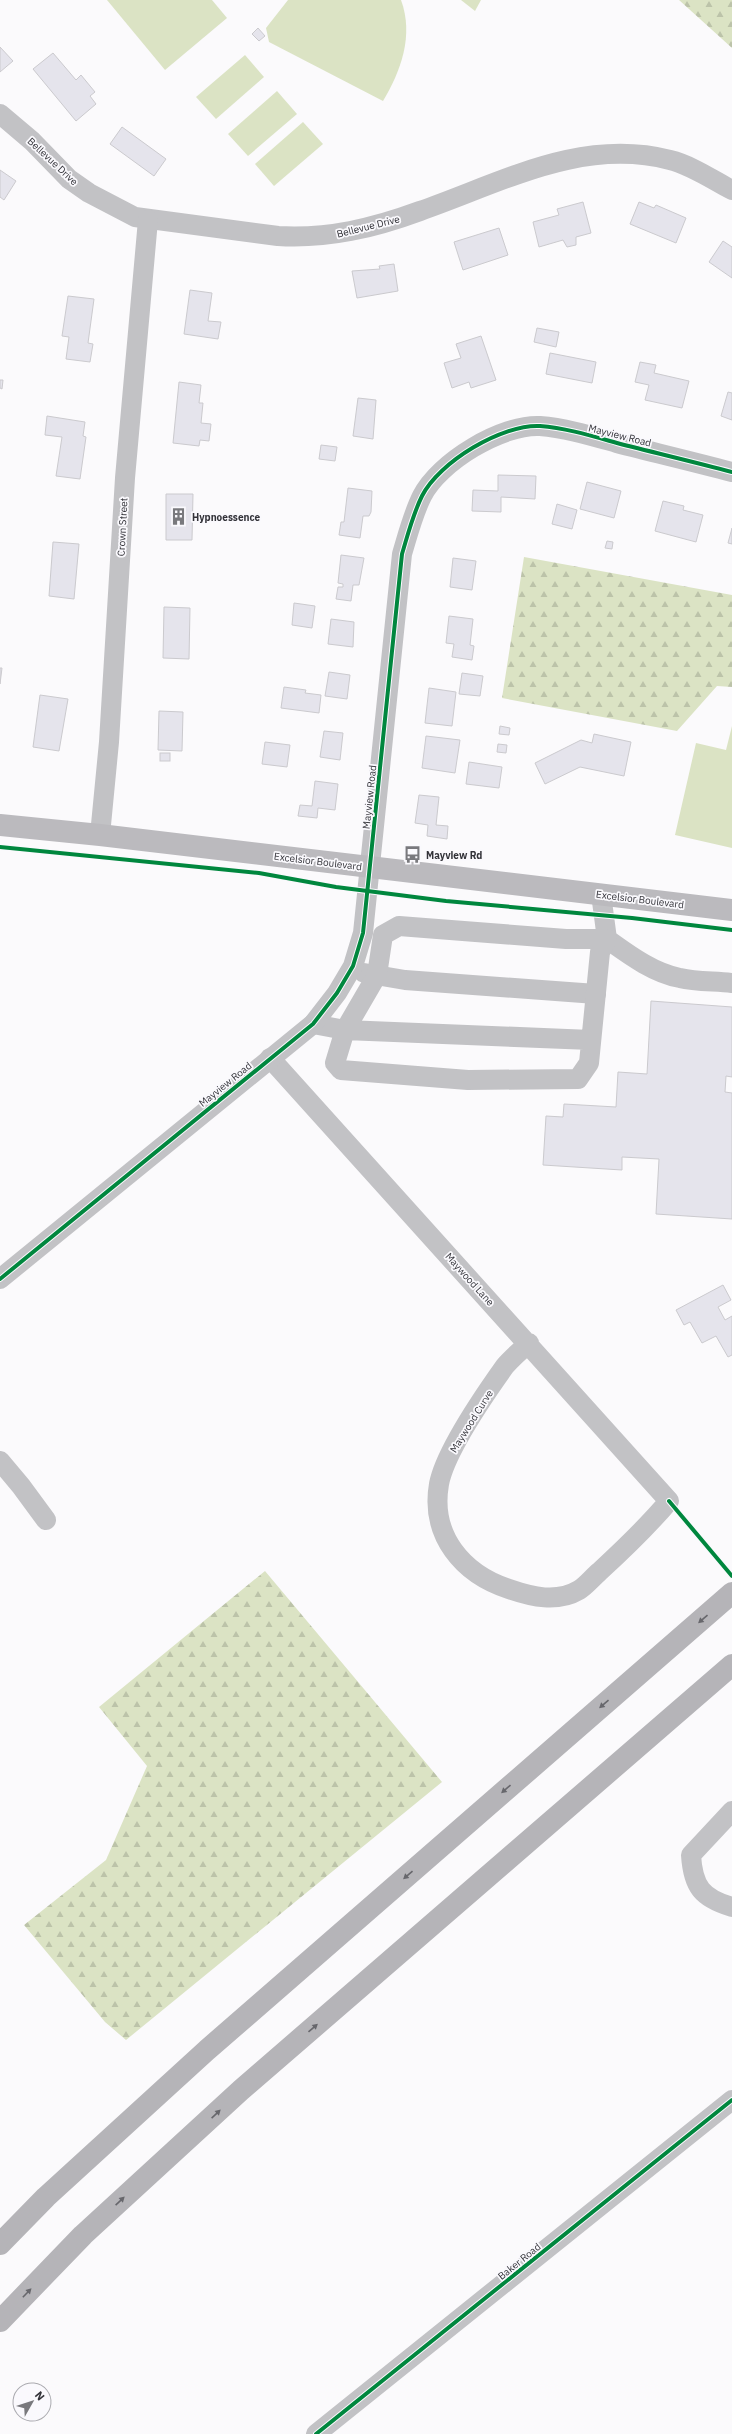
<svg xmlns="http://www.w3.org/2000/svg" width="732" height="2434" font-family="'IBM Plex Sans',sans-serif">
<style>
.forest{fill:url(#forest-firs)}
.garden{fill:#dbe3c4}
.building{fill:#e5e4ec;stroke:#cbcace}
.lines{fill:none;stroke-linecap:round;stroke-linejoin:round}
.minor{stroke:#c2c2c5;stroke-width:20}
.major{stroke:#bbbabe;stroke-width:22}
.highway{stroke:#b5b4b8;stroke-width:22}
.cycleway-casing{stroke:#faf9fd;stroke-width:6}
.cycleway{stroke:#00873e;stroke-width:4}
.oneway{fill:#67676c}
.labels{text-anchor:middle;stroke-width:3.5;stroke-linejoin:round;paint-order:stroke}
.street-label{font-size:10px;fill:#333339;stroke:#faf9fd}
.poi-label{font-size:10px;font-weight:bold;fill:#333339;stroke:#faf9fd;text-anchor:start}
</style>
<defs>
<pattern id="forest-firs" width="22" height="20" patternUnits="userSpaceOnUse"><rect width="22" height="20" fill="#dbe3c4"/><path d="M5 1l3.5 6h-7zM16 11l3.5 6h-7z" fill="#bcc3a9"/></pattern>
</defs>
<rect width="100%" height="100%" fill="#fbfafc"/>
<g class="forest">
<path d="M 679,0 L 732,0 L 732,48 Z"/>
<path d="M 524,557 L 732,595 L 732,687 L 717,686 L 677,731 L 502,698 Z"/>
<path d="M 265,1571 L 442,1782 L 126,2040 L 105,2022 L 24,1925 L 106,1860 L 147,1766 L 99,1707 Z"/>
</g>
<g class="garden">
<path d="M 107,0 L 212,0 L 227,18 L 165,70 Z"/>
<path d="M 288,0 L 401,0 C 414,35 401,71 383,101 L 269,42 L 266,28 Z"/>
<path d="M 461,0 L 481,0 L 475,11 Z"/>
<path d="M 245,55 L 264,77 L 216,119 L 196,97 Z"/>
<path d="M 277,91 L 297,114 L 248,156 L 228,134 Z"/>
<path d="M 303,122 L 323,144 L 274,186 L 255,164 Z"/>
<path d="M 732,726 L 732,848 L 675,835 L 696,743 L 726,750 Z"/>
</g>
<g class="building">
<path d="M 258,28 L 265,36 L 259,41 L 252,34 Z"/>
<path d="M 0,47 L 13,61 L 0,72 Z"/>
<path d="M 53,53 L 76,80 L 81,75 L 95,92 L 90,96 L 96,104 L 76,121 L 33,69 Z"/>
<path d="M 122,127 L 166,159 L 154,176 L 110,144 Z"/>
<path d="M 0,170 L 16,181 L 4,200 L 0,197 Z"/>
<path d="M 583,202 L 591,233 L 576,237 L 576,245 L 567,247 L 563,240 L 539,247 L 533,222 L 559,215 L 557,209 Z"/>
<path d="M 639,202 L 654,208 L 656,205 L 686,218 L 676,243 L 630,224 Z"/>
<path d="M 499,228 L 508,255 L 463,270 L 454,242 Z"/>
<path d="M 723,241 L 732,247 L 732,278 L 709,262 Z"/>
<path d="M 394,264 L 398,291 L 357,298 L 352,271 L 380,269 L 379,266 Z"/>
<path d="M 190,290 L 212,293 L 208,321 L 221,322 L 218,339 L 184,334 Z"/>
<path d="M 68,296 L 94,299 L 88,343 L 93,344 L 90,362 L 66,359 L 69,337 L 62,336 Z"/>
<path d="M 537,328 L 559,332 L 556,347 L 534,342 Z"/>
<path d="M 481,336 L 496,380 L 471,388 L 469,382 L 452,388 L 444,363 L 461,358 L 456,344 Z"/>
<path d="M 550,353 L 596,362 L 592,383 L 546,374 Z"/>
<path d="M 640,362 L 656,365 L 654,373 L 689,381 L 682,408 L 645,400 L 649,385 L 635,382 Z"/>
<path d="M 0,380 L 3,380 L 2,389 L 0,388 Z"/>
<path d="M 179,382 L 201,385 L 199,403 L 203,403 L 201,423 L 211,424 L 209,441 L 200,440 L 199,446 L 173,443 Z"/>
<path d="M 728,392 L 732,393 L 732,420 L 721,416 Z"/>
<path d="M 358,398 L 376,400 L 373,439 L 353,436 Z"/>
<path d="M 47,416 L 85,422 L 83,436 L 86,437 L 80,479 L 56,476 L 62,437 L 45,435 Z"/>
<path d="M 321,445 L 337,447 L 335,461 L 319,459 Z"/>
<path d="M 498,475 L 536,476 L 535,499 L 501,497 L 501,512 L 472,511 L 473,490 L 498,491 Z"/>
<path d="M 587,482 L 621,491 L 614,518 L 580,509 Z"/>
<path d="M 348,488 L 372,491 L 371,512 L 369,516 L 363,516 L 360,538 L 339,535 L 341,522 L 344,522 Z"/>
<path d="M 166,494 L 193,494 L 192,540 L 166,540 Z"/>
<path d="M 663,501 L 684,506 L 683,510 L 703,515 L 696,542 L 655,531 Z"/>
<path d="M 557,504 L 577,510 L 572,529 L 552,524 Z"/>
<path d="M 732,528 L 732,544 L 728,543 Z"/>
<path d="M 607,541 L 613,542 L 612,549 L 605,548 Z"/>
<path d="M 53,542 L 79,544 L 74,599 L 49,596 Z"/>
<path d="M 341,555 L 364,558 L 359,585 L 353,585 L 351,601 L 336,599 L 338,587 L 343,587 L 343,584 L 338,583 Z"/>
<path d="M 453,558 L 476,561 L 472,590 L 450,587 Z"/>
<path d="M 294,603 L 315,606 L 312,628 L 292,625 Z"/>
<path d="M 164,607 L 190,608 L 189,659 L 163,658 Z"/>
<path d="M 449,616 L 473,619 L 470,645 L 474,646 L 472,660 L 452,657 L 454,644 L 446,643 Z"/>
<path d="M 331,619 L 354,622 L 353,647 L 328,644 Z"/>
<path d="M 0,668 L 2,668 L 0,684 Z"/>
<path d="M 329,672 L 350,675 L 347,699 L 325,696 Z"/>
<path d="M 462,673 L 483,676 L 480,696 L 459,694 Z"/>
<path d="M 284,687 L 306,690 L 305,693 L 321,695 L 319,713 L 281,708 Z"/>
<path d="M 429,688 L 456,692 L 452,726 L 425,723 Z"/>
<path d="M 40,695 L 68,699 L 59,751 L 33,747 Z"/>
<path d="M 159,711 L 183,712 L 182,751 L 158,750 Z"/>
<path d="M 500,726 L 510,728 L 509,735 L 499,734 Z"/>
<path d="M 324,731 L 343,733 L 340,760 L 320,757 Z"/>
<path d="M 594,734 L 631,742 L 624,776 L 580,767 L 545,784 L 535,763 L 581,740 L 592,743 Z"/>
<path d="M 426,736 L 460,740 L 455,773 L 422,768 Z"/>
<path d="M 265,742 L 290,745 L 287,767 L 262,764 Z"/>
<path d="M 498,744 L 507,745 L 506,753 L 497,752 Z"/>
<rect x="160" y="753" width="10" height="8"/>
<path d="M 469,762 L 502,767 L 499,788 L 466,784 Z"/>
<path d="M 315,781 L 338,784 L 335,810 L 318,808 L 317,818 L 298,816 L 300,805 L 312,806 Z"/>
<path d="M 419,795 L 439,797 L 436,825 L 448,826 L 447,839 L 427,836 L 428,825 L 415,823 Z"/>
<path d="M 651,1001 L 732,1007 L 732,1077 L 726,1076 L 725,1092 L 732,1093 L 732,1219 L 656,1214 L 659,1159 L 622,1157 L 622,1170 L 543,1165 L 546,1116 L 563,1117 L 564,1104 L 616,1107 L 618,1072 L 647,1074 Z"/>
<path d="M 723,1285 L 731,1300 L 718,1307 L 725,1320 L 732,1316 L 732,1355 L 728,1357 L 716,1336 L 702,1343 L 690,1322 L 684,1325 L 676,1310 Z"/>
</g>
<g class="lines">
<g class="minor">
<path d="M 0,114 L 32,141 L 69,179 L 89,193 L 135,217 L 278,236 C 328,239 374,228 420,211 C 501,183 581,137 670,160 C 691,165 713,180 732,190"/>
<path d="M 100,835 L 109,742 L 125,478 L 148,220"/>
<path d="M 601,894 L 607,939 C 628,954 653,973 680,978 C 696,982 715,981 732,983"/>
<path d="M 364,973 L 405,980 L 596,994"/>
<path d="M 313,1024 L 345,1030 L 335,1063 L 341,1070 L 468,1080 L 578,1079 L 589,1063 L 600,952 L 607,939 L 566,939 L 399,926 L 383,935 L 377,975 L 345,1030 L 591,1040"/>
<path d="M 270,1058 L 669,1501 C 648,1526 624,1549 599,1572 C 593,1577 586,1586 579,1590 C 557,1603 532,1597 509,1589 C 463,1574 430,1536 439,1484 C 445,1452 485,1394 505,1366 C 512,1358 521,1350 529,1343"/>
<path d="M 0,1279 L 313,1024 L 337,993 L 353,966 L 363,933 L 402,554 C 408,534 413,514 422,496 C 439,462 502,424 540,426 C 566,428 592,436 617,443 C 656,453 694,462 732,472"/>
<path d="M 0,1461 L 21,1486 L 46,1520"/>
<path d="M 732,1811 L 691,1855 C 693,1887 702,1898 732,1907"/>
<path d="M 316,2434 L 732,2100"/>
</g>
<path class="major" d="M 0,825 L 100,835 L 732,910"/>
<g class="highway">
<path d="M 0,2244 L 46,2197 L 207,2050 L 732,1593"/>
<path d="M 0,2321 L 83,2235 L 241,2090 L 732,1665"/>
</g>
<defs>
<g id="cycleway">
<path d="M 0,847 L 259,873 L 336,887 L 446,901 L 632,918 L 732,930"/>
<path d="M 0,1279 L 313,1024 L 337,993 L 353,966 L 363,933 L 402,554 C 408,534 413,514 422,496 C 439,462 502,424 540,426 C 566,428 592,436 617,443 C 656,453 694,462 732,472"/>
<path d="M 669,1501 L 732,1576"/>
<path d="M 316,2434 L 732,2100"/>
</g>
</defs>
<use href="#cycleway" class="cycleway-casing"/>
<use href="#cycleway" class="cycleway"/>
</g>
<defs><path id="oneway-solid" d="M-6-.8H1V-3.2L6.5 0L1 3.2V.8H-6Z"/></defs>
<g class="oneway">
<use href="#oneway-solid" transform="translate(703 1619) rotate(139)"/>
<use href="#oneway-solid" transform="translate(604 1704) rotate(139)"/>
<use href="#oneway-solid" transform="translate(506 1789) rotate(139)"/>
<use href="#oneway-solid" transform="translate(408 1875) rotate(139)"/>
<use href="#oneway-solid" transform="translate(313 2028) rotate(-41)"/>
<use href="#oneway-solid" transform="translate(216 2114) rotate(-43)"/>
<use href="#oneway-solid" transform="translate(120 2201) rotate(-43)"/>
<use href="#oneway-solid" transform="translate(27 2293) rotate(-46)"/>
</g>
<defs>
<symbol id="building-bare" viewBox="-9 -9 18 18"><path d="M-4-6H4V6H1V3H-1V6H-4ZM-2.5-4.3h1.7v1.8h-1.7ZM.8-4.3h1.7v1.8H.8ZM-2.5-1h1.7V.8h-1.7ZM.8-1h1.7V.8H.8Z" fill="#79797d" stroke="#faf9fd" stroke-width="2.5" paint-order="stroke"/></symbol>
<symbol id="bus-bare" viewBox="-9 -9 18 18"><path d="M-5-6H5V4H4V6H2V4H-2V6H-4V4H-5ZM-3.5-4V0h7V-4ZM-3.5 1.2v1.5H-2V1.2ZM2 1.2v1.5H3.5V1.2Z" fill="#79797d" stroke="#faf9fd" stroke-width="2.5" paint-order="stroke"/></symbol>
</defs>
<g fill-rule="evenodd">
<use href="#building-bare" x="166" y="504" width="25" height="25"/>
<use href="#bus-bare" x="400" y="842" width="25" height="25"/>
</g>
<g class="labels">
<g class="street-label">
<text transform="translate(53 161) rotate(43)" y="4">Bellevue Drive</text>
<text transform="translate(368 226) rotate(-14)" y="4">Bellevue Drive</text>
<text transform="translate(620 435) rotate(14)" y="4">Mayview Road</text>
<text transform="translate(122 527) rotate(-87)" y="4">Crown Street</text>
<text transform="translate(369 797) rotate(-84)" y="4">Mayview Road</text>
<text transform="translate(318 861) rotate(7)" y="4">Excelsior Boulevard</text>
<text transform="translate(640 899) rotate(7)" y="4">Excelsior Boulevard</text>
<text transform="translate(225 1084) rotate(-39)" y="4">Mayview Road</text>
<text transform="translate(470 1279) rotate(48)" y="4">Maywood Lane</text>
<text transform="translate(471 1421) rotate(-58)" y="4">Maywood Curve</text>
<text transform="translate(519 2261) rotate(-39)" y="4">Baker Road</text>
</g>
<g class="poi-label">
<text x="192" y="521">Hypnoessence</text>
<text x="426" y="859">Mayview Rd</text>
</g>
</g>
<g transform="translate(32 2402) rotate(51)"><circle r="19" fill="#faf9fd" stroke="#aaaaaf"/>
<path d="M0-3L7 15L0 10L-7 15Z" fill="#79797d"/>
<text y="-6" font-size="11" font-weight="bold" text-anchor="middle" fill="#333339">N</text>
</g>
</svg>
